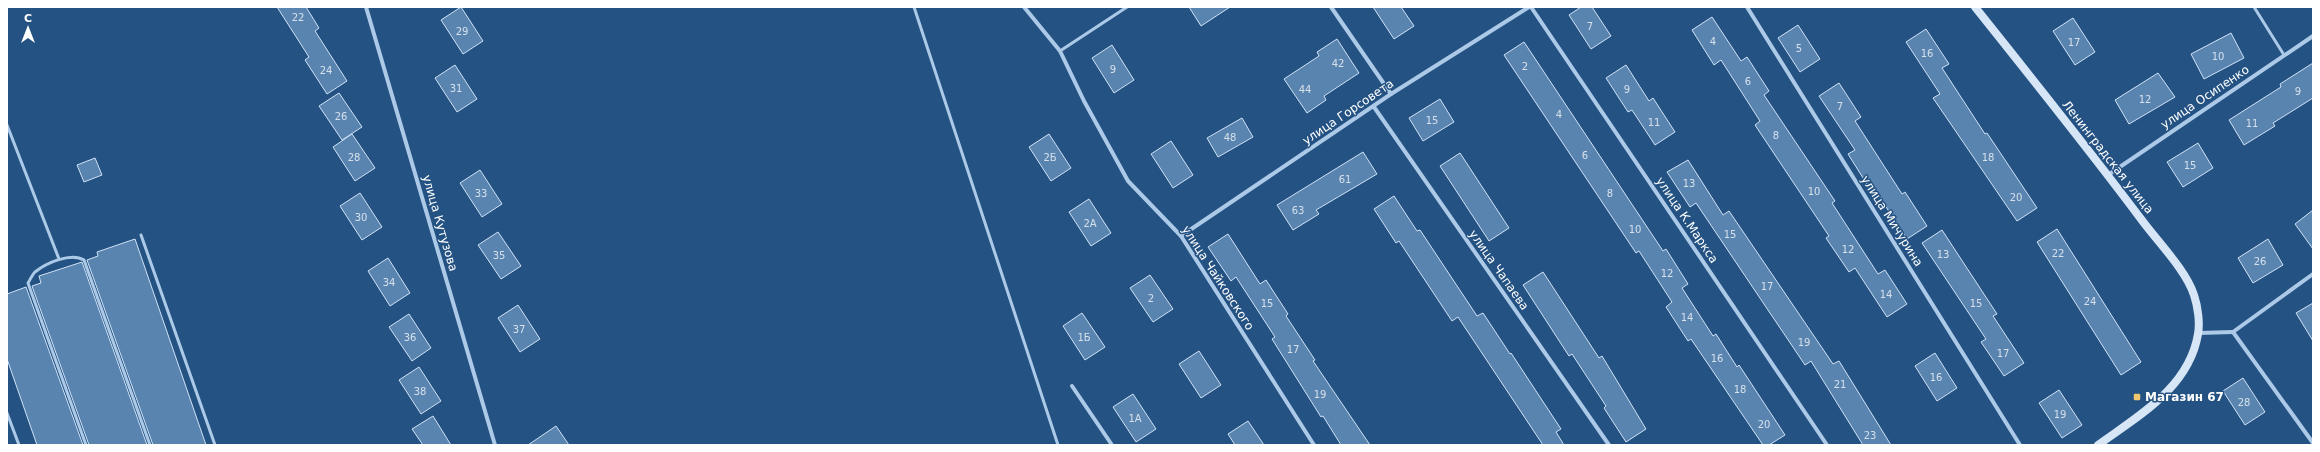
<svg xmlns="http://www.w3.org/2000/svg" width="2320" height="452" font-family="'DejaVu Sans',sans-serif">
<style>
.building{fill:#5984b0;stroke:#d0e3f6}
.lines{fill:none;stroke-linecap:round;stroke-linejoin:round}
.lane{stroke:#accae8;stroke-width:3}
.street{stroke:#accae8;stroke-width:4}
.secondary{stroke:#d6e6f6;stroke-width:8}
.poi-dot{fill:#f2c66f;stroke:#245283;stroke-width:1.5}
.labels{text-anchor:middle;stroke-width:3;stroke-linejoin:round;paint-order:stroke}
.number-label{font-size:10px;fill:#d6e0eb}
.street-label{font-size:12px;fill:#fff;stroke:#245283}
.poi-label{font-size:12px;font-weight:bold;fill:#fff;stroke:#245283;text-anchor:start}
</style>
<rect width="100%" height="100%" fill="#245283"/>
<g class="building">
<path d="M 277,7 L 306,7 L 319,28 L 315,31 L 347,81 L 327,94 L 305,60 L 309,57 Z"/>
<path d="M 461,7 L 483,41 L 463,54 L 441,20 Z"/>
<path d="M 1189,7 L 1230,7 L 1201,26 Z"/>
<path d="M 1373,7 L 1401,7 L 1414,26 L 1394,39 Z"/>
<path d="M 1581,7 L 1592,7 L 1611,36 L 1591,49 L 1569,15 Z"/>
<path d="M 1712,17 L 1741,61 L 1747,57 L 1769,91 L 1764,95 L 1835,201 L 1832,203 L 1878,274 L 1885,270 L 1907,304 L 1887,317 L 1855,268 L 1849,272 L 1826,238 L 1829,236 L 1755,125 L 1760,121 L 1721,60 L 1714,65 L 1692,30 Z"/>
<path d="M 2073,18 L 2095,52 L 2075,65 L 2053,31 Z"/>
<path d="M 1798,25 L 1820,59 L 1800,72 L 1778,38 Z"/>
<path d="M 1926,29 L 1949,64 L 1942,68 L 1985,134 L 1987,133 L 2037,208 L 2017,221 L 1933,98 L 1940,94 L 1906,42 Z"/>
<path d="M 2231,33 L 2244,58 L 2204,79 L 2191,54 Z"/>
<path d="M 1337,39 L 1359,73 L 1324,96 L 1326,100 L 1307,113 L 1284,79 L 1319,56 L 1317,52 Z"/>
<path d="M 1524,42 L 1663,251 L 1666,249 L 1688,284 L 1682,288 L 1713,336 L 1716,334 L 1737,367 L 1739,365 L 1785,435 L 1769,445 L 1763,445 L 1691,339 L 1688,341 L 1666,307 L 1672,302 L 1639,251 L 1636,253 L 1504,55 Z"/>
<path d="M 1112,45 L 1134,80 L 1114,93 L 1092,58 Z"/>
<path d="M 2313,63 L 2313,98 L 2273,123 L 2275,126 L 2244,145 L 2229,120 L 2281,87 L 2280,84 Z"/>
<path d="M 455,65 L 477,99 L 457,112 L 435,78 Z"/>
<path d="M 1626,65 L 1649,101 L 1653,98 L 1675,132 L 1655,145 L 1632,110 L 1628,112 L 1606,78 Z"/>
<path d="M 2158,73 L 2175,97 L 2129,124 L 2115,100 Z"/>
<path d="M 1839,83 L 1861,117 L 1855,121 L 1902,194 L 1905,192 L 1927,226 L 1907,239 L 1873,187 L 1870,189 L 1848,154 L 1855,150 L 1819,96 Z"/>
<path d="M 339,93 L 362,127 L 342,140 L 319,106 Z"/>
<path d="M 1440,99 L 1454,122 L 1423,141 L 1409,118 Z"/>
<path d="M 1242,118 L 1253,137 L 1218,157 L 1207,138 Z"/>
<path d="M 352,134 L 375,168 L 355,181 L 333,147 Z"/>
<path d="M 1049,134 L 1071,168 L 1051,181 L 1029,147 Z"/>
<path d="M 1171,141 L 1193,175 L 1173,188 L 1151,154 Z"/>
<path d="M 2198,143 L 2213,168 L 2183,187 L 2167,162 Z"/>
<path d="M 1363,152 L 1377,174 L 1316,210 L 1319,214 L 1293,230 L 1277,205 Z"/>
<path d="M 1460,153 L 1509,228 L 1489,241 L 1440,166 Z"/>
<path d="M 95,158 L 102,175 L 84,182 L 77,165 Z"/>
<path d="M 1688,160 L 1723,215 L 1729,211 L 1833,364 L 1839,361 L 1891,445 L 1863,445 L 1811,361 L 1805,365 L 1696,203 L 1690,207 L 1667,172 Z"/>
<path d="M 480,170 L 502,204 L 482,217 L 460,183 Z"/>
<path d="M 360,193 L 382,227 L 362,240 L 340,206 Z"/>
<path d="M 1394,196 L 1417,231 L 1420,230 L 1477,316 L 1483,313 L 1510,354 L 1511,353 L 1561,429 L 1556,432 L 1564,445 L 1543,445 L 1458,317 L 1452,321 L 1399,241 L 1396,243 L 1374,209 Z"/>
<path d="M 1089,199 L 1111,233 L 1091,246 L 1069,212 Z"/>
<path d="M 2313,210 L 2313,249 L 2295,224 Z"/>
<path d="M 2057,229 L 2141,362 L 2121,375 L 2037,242 Z"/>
<path d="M 1942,230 L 1997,314 L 1993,316 L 2024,363 L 2004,376 L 1981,342 L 1986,339 L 1922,243 Z"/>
<path d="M 498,232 L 521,266 L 501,279 L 478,245 Z"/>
<path d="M 1228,234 L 1260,284 L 1266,280 L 1288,314 L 1286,316 L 1315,360 L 1313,361 L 1370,445 L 1341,445 L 1323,416 L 1321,417 L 1272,339 L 1275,337 L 1236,277 L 1231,281 L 1208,247 Z"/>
<path d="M 135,239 L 206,445 L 153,445 L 87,260 L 98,256 L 97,252 Z"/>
<path d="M 2268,239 L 2283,265 L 2253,283 L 2238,258 Z"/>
<path d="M 388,258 L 410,293 L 390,306 L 368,271 Z"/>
<path d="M 82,262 L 147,445 L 89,445 L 32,286 L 41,283 L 39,276 Z"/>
<path d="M 1543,272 L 1599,358 L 1602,356 L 1646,429 L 1626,442 L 1604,408 L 1606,406 L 1572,354 L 1569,356 L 1523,285 Z"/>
<path d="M 1150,275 L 1173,309 L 1153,322 L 1130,288 Z"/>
<path d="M 26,287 L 83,445 L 37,445 L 7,359 L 7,294 Z"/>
<path d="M 2313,303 L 2313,341 L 2296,313 Z"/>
<path d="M 518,305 L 540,339 L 520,352 L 498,318 Z"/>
<path d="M 1082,313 L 1105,347 L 1085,360 L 1063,326 Z"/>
<path d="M 409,314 L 431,348 L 412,361 L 389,327 Z"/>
<path d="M 1199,351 L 1221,385 L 1201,398 L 1179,364 Z"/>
<path d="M 1935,353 L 1957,388 L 1937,401 L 1915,366 Z"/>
<path d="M 419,367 L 441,401 L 421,414 L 399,380 Z"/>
<path d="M 2243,378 L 2265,412 L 2245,425 L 2223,391 Z"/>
<path d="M 2059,390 L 2082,425 L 2062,438 L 2039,403 Z"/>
<path d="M 1133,394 L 1156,429 L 1136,442 L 1113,407 Z"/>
<path d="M 433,416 L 451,445 L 423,445 L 412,429 Z"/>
<path d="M 1248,421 L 1264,445 L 1235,445 L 1228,434 Z"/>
<path d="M 556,426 L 569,445 L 528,445 Z"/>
</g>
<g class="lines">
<g class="lane">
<path d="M 914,7 L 1058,445"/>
<path d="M 2254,7 L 2284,55"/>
<path d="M 1060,51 L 1127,7"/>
<path d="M 7,125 L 59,259"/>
<path d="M 141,235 L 215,445"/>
<path d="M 7,413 L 19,445"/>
<path d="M 86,445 L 28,283 C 30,280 32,275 35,272 C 46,263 71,252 84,260 L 150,445"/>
</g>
<g class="street">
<path d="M 366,7 L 495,445"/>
<path d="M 1024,7 L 1060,51 L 1084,101 L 1128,181 L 1181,236 L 1314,445"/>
<path d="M 1331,7 L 1391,94"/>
<path d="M 1531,7 L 1827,445"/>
<path d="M 1747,7 L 2020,445"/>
<path d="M 1374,107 L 1609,445"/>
<path d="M 2108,175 L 2313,36"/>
<path d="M 1181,236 L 1391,94 L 1529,7"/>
<path d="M 2233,332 L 2313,443"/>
<path d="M 2233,332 L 2313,274"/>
<path d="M 2199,333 L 2233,332"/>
<path d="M 1072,386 L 1112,445"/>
</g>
<path class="secondary" d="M 1975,7 C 2031,77 2087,147 2141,219 C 2157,241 2186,270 2194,295 C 2198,307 2200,323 2198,334 C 2189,388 2138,416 2098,445"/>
</g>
<rect class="poi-dot" x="2133" y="393" width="8" height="8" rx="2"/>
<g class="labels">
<g class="number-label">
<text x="298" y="21">22</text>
<text x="1590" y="30">7</text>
<text x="462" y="35">29</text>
<text x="1713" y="45">4</text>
<text x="2074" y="46">17</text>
<text x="1799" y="52">5</text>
<text x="1927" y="57">16</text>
<text x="2218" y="60">10</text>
<text x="1338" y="67">42</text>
<text x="1525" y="70">2</text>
<text x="1113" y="73">9</text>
<text x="326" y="74">24</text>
<text x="1748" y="85">6</text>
<text x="456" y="92">31</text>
<text x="1305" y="93">44</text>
<text x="1627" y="93">9</text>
<text x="2298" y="95">9</text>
<text x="2145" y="103">12</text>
<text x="1840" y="110">7</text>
<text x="1559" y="118">4</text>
<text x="341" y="120">26</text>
<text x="1432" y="124">15</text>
<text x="1654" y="126">11</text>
<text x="2252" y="127">11</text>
<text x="1776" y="139">8</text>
<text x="1230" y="141">48</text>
<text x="1585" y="159">6</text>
<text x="354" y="161">28</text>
<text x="1050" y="161">2Б</text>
<text x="1988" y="161">18</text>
<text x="2190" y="169">15</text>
<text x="1345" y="183">61</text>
<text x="1689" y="187">13</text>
<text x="1814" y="195">10</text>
<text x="481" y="197">33</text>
<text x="1610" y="197">8</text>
<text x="2016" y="201">20</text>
<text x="1298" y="214">63</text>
<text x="361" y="221">30</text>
<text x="1090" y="227">2А</text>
<text x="1635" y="233">10</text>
<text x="1730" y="238">15</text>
<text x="1848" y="253">12</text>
<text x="2058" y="257">22</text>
<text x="1943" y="258">13</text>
<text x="499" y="259">35</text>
<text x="2260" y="265">26</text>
<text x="1667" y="277">12</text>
<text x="389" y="286">34</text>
<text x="1767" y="290">17</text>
<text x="1886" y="298">14</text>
<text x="1151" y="302">2</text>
<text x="2090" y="305">24</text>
<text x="1267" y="307">15</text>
<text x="1976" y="307">15</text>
<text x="1687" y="321">14</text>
<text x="519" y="333">37</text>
<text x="410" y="341">36</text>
<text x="1084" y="341">1Б</text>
<text x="1804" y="346">19</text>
<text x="1293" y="353">17</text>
<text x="2003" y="357">17</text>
<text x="1717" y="362">16</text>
<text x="1936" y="381">16</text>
<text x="1840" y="388">21</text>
<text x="1740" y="393">18</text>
<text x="420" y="395">38</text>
<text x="1320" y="398">19</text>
<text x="2244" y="406">28</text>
<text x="2060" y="418">19</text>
<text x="1135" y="422">1А</text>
<text x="1764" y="428">20</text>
<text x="1870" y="439">23</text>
</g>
<g class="street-label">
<text transform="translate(2205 97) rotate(-34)" y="4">улица Осипенко</text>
<text transform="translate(1348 112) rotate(-34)" y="4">улица Горсовета</text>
<text transform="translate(2108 157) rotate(52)" y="4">Ленинградская улица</text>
<text transform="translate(1687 220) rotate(56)" y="4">улица К.Маркса</text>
<text transform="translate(1892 221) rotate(58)" y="4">улица Мичурина</text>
<text transform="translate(440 223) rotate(74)" y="4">улица Кутузова</text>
<text transform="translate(1499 270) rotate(55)" y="4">улица Чапаева</text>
<text transform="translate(1218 278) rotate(57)" y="4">улица Чайковского</text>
</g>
<g class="poi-label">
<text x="2145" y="401">Магазин 67</text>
</g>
</g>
<rect width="2320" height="452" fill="none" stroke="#ffffff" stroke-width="16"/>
<g transform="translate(28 28)" stroke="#245283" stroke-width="3" paint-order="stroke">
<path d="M0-3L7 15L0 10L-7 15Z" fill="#ffffff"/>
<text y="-6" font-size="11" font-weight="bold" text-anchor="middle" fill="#ffffff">С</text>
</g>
</svg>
